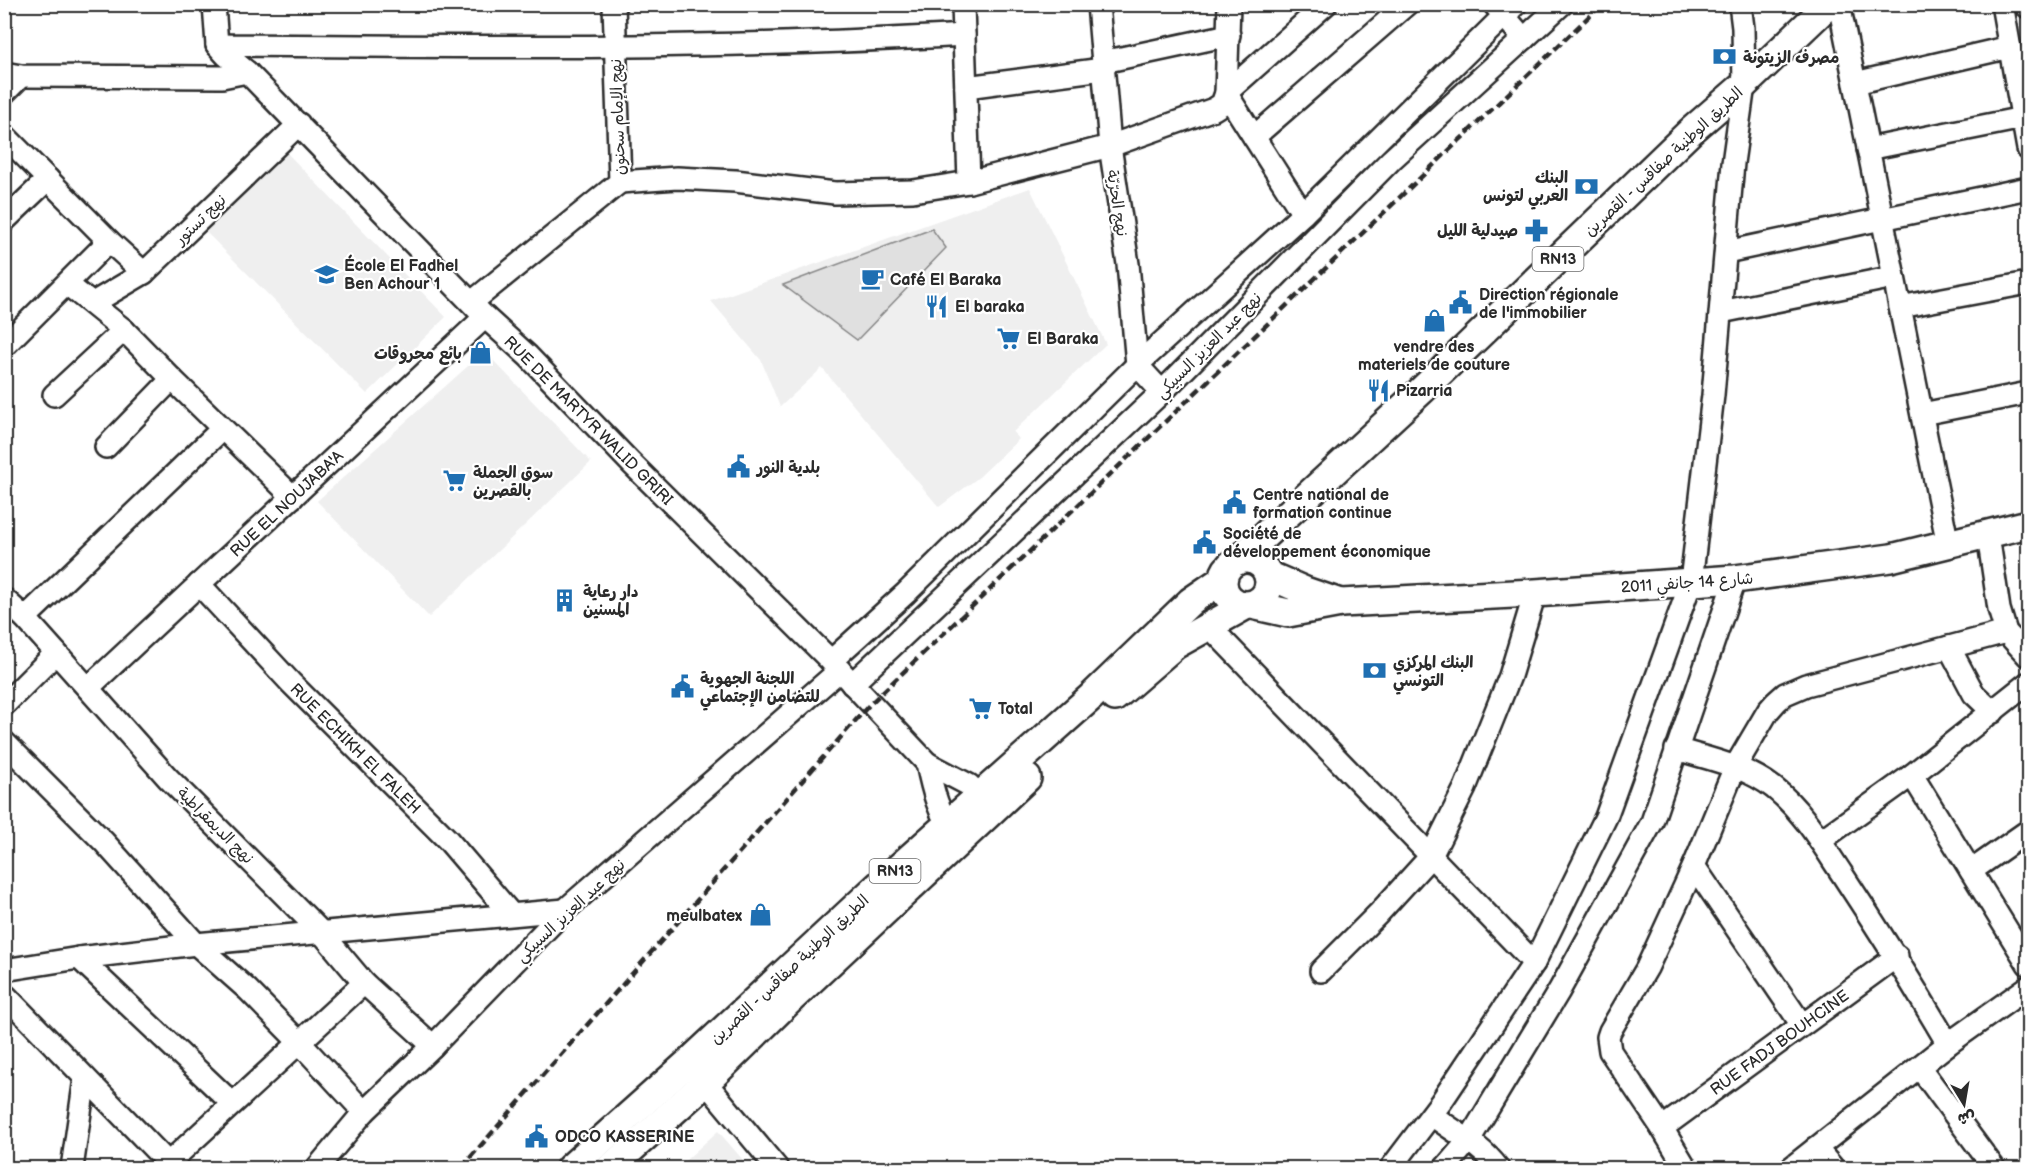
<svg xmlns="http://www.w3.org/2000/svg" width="2033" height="1173" font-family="'Balsamiq Sans','Playpen Sans Arabic',sans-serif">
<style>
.built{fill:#efefef}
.green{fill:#e0e0e0;stroke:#868686;stroke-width:1.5}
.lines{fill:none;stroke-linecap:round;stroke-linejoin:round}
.minor-casing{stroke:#2b2b2b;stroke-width:26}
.major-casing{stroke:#2b2b2b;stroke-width:32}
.minor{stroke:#fff;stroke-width:21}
.major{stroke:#fff;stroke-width:27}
.rail{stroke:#2b2b2b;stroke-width:4.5;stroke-dasharray:9 4.5;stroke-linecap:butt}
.labels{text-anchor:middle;stroke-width:4.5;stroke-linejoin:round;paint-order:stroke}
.shield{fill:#fff;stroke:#6b6b6b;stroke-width:1.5}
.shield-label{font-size:15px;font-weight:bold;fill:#2b2b2b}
.poi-label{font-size:16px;font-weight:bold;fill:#2b2b2b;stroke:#fff;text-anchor:start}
.street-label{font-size:16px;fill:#2b2b2b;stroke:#fff}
</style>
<rect width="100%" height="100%" fill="#fff"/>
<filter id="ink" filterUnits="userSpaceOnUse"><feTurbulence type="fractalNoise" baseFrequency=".0167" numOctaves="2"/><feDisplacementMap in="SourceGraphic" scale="12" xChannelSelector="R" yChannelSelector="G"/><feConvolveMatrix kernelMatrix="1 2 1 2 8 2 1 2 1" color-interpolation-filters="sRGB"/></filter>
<g filter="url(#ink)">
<g class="built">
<path d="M 287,153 L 446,317 L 367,394 L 205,231 Z"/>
<path d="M 1030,188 L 1106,344 L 1013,432 L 1019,439 L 979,477 L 939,507 L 822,368 L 780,407 L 761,360 L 711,301 Z"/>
<path d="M 490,357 L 591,462 L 429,617 L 317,501 L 477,358 L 483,364 Z"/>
<path d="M 718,1131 L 750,1168 L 677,1168 Z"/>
</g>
<path class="green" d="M 932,229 L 946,248 L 857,340 L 783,285 Z"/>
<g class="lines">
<defs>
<g id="minor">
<path d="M 214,4 L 217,45 L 226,55 L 247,72 L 485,317 L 528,356 L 631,463 L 831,661 L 927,763 C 932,788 939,817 956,836"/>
<path d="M 1098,4 L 1110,146 L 1128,264 L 1137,365 L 1162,392"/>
<path d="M 1229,4 L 1226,93 L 1303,214"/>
<path d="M 1494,4 L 1524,39"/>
<path d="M 1839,4 L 1948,545"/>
<path d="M 2002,4 L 2028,149"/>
<path d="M 2025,4 L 2028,7"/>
<path d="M 964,35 L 969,182"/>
<path d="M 217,45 C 466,47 715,50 964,35 L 963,4"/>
<path d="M 1103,62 L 1229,35"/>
<path d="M 4,73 L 21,76 L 222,77 L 247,72"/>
<path d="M 1855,83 L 2010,47"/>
<path d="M 966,87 L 1103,69"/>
<path d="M 4,93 L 21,76"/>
<path d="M 4,135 L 109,241 L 144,273"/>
<path d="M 1254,137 L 1407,4"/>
<path d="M 1868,149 L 2028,117"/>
<path d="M 620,182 L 677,178 L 735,181 L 835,193 L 913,191 L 969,182 L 1110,146 L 1214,109 L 1222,104 L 1226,93 L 1326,4"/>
<path d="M 4,221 L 48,179"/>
<path d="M 1726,252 L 2028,188"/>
<path d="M 67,284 L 124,330 L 172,379 L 293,497"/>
<path d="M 472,302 L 620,182 L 614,4"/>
<path d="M 93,303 L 144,273 L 299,124"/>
<path d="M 1900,307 L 2028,283"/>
<path d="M 1721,312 L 1894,277"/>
<path d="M 4,346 L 109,241"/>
<path d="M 54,395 L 124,330"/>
<path d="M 1922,414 L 2028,393"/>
<path d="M 106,447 L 172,379"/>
<path d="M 1988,535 L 1999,609 L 2006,632 L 2028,656"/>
<path d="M 199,584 L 291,683 L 447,839 L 511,914"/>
<path d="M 4,599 L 25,618 L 168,778 L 322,933 L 364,983 L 433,1046"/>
<path d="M 25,618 L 222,429"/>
<path d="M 1208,625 L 1534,963"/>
<path d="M 1949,647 L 1974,694 L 1993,712"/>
<path d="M 831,661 L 906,593 L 1137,365 L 1303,214 L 1516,4"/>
<path d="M 852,684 L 1162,392 L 1391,160 L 1562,4"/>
<path d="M 88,688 L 485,317"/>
<path d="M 4,705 L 56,653"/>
<path d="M 4,742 L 104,842 L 196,944 L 248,990 L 300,1043 L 364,1112"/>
<path d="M 1676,749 C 1709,759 1746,766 1774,788 C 1802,810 1822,844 1842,874 C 1879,930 1914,986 1948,1044"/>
<path d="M 927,763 L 969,785 L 991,807"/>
<path d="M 1912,775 L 2028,964"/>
<path d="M 1820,841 L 1912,775 L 2028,683"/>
<path d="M 1694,866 L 1802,1025"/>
<path d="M 1971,871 L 2028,831"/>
<path d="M 79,958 L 232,1103"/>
<path d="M 4,970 L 79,958 L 196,944 L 565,910"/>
<path d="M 1321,971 L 1378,914 L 1431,856 L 1465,788 L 1510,676 L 1535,593"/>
<path d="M 6,996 L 168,1163"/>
<path d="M 1920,1068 L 1994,1168"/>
<path d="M 697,1072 L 777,1168"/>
<path d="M 1432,1115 C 1455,1133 1480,1144 1498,1168"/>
<path d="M 1662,1128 L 1897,956"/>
<path d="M 1816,1148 L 1833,1168"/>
<path d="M 72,1168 L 85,1078"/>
<path d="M 163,1168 L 364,983"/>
<path d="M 317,1168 L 364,1112 L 433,1046 L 565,910 L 840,670"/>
<path d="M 1391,1168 L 1441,1102 L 1534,963 L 1606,817 L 1691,582 L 1713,395 L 1733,163 L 1744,85 L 1743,28 L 1740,4"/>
<path d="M 1445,1168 L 1469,1140 L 1559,991 L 1652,822 L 1735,579"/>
<path d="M 1686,1168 L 1662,1128 L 1610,1051 L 1608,1037 L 1610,1031 L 1647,968 L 1694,866 L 1735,767 L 1768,711 L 1776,702 L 1785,694 L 1806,685 L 2006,632"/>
<path d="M 1791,1168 L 1948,1044 L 2028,987"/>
</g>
<g id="major">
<circle cx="1246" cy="582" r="23"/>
<path d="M 1237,561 L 1422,390 L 1691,131 L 1744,85 L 1829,4"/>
<path d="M 1268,575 L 1305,591 L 1340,603"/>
<path d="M 1252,605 L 1288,613 L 1341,603 L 1535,593 L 1735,579 L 1891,558 L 2028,524"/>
<path d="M 1115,697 L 1175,645 L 1245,606"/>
<path d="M 570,1168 L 689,1062 L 877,887 L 1091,697 L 1191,601 L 1223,579"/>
<path d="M 610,1168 L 705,1083 L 792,998 L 1027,778"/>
</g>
</defs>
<use href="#minor" class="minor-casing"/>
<use href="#major" class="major-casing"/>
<use href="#minor" class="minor"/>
<use href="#major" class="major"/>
<path class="rail" d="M 461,1168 L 870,704 L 1602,4"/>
</g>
</g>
<defs>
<symbol id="bank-bare" viewBox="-9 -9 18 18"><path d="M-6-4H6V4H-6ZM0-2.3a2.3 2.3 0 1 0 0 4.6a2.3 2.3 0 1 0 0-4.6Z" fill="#1f6fb2" stroke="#fff" stroke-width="2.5" paint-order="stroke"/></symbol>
<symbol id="pharmacy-bare" viewBox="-9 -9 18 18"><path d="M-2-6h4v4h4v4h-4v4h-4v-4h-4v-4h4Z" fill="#1f6fb2" stroke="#fff" stroke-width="2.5" paint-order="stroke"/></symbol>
<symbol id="school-bare" viewBox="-9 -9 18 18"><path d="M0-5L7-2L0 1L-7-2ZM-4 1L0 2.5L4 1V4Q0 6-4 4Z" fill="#1f6fb2" stroke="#fff" stroke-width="2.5" paint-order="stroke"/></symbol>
<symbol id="cafe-bare" viewBox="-9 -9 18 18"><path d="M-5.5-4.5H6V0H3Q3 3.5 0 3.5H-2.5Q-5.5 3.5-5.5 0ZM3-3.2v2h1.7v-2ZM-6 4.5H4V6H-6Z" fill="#1f6fb2" stroke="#fff" stroke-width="2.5" paint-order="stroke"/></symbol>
<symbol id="civic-bare" viewBox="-9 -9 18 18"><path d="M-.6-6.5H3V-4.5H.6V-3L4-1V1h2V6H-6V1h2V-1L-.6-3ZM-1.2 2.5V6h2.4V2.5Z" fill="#1f6fb2" stroke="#fff" stroke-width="2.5" paint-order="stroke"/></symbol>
<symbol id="restaurant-bare" viewBox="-9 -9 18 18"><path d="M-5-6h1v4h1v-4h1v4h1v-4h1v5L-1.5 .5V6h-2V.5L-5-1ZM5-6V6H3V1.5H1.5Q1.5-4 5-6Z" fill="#1f6fb2" stroke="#fff" stroke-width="2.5" paint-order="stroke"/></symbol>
<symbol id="shop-bare" viewBox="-9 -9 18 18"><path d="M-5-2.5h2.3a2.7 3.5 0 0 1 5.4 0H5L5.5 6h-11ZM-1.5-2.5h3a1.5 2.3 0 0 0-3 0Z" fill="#1f6fb2" stroke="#fff" stroke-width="2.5" paint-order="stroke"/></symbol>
<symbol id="supermarket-bare" viewBox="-9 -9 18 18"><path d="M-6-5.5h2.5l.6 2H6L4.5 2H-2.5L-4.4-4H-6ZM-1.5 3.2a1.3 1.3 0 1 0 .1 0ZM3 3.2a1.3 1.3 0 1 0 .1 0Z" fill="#1f6fb2" stroke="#fff" stroke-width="2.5" paint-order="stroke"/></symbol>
<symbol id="building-bare" viewBox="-9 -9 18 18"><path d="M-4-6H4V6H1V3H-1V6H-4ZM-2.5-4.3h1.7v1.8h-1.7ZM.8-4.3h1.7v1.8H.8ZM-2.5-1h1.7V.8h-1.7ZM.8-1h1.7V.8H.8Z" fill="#1f6fb2" stroke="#fff" stroke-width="2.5" paint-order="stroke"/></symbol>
</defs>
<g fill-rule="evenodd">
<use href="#bank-bare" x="1708" y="40" width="33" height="33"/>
<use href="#bank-bare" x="1570" y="170" width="33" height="33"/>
<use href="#pharmacy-bare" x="1520" y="214" width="33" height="33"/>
<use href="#school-bare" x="310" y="258" width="33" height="33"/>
<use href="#cafe-bare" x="856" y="262" width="33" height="33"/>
<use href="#civic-bare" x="1444" y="286" width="33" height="33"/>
<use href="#restaurant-bare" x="920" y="290" width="33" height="33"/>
<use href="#shop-bare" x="1418" y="304" width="33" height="33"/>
<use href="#supermarket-bare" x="992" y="322" width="33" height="33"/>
<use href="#shop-bare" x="464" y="336" width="33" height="33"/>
<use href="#restaurant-bare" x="1362" y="374" width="33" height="33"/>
<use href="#civic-bare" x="722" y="450" width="33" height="33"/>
<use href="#supermarket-bare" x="438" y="464" width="33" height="33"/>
<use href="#civic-bare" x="1218" y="486" width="33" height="33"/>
<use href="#civic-bare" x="1188" y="526" width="33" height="33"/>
<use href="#building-bare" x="548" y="584" width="33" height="33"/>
<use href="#bank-bare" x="1358" y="654" width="33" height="33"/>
<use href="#civic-bare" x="666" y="670" width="33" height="33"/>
<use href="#supermarket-bare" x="964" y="692" width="33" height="33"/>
<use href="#shop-bare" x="744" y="898" width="33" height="33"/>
<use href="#civic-bare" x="520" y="1120" width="33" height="33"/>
</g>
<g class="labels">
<g class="shield">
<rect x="1532.5" y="247" width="51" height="24" rx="4.5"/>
<rect x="869.5" y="859" width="51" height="24" rx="4.5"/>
</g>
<g class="shield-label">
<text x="1558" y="264">RN13</text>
<text x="895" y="876">RN13</text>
</g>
<g class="poi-label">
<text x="1743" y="63">مصرف الزيتونة</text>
<text x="1568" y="183" text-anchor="end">البنك<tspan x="1568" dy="18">العربي لتونس</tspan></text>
<text x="1518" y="236" text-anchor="end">صيدلية الليل</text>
<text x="344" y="271">École El Fadhel<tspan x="344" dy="18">Ben Achour 1</tspan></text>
<text x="890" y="285">Café El Baraka</text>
<text x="1479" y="300">Direction régionale<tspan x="1479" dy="18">de l'immobilier</tspan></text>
<text x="955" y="312">El baraka</text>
<text x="1027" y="344">El Baraka</text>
<text x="1434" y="352" text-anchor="middle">vendre des<tspan x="1434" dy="18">materiels de couture</tspan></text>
<text x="462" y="359" text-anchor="end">بائع محروقات</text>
<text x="1396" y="396">Pizarria</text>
<text x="757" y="473">بلدية النور</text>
<text x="473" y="478">سوق الجملة<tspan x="473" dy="18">بالقصرين</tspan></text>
<text x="1253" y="500">Centre national de<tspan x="1253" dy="18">formation continue</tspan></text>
<text x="1223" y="539">Société de<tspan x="1223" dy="18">développement économique</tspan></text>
<text x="583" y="597">دار رعاية<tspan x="583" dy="18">المسنين</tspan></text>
<text x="1393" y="668">البنك المركزي<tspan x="1393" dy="18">التونسي</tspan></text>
<text x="700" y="684">اللجنة الجهوية<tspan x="700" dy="18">للتضامن الإجتماعي</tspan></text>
<text x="998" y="714">Total</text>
<text x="742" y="921" text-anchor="end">meulbatex</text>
<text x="555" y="1142">ODCO KASSERINE</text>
</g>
<g class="street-label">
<text transform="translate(617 117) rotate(-92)" y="6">نهج الإمام سحنون</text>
<text transform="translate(1663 161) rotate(-43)" y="6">الطريق الوطنية صفاقس - القصرين</text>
<text transform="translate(1118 203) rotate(81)" y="6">نهج الحرّيّة</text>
<text transform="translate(200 219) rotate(-44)" y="6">نهج تستور</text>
<text transform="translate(1208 345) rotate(-45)" y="6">نهج عبد العزيز السبيكي</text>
<text transform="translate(589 420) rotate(45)" y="6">RUE DE MARTYR WALID GRIRI</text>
<text transform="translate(286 503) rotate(-43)" y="6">RUE EL NOUJABA'A</text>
<text transform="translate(1687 582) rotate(-4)" y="6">شارع 14 جانفي 2011</text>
<text transform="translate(356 748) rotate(45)" y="6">RUE ECHIKH EL FALEH</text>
<text transform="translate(216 825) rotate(45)" y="6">نهج الديمقراطية</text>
<text transform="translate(570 910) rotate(-43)" y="6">نهج عبد العزيز السبيكي</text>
<text transform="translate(789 969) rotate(-43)" y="6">الطريق الوطنية صفاقس - القصرين</text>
<text transform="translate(1779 1042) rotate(-36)" y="6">RUE FADJ BOUHCINE</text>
</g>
</g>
<rect width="2033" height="1173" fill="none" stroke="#fff" stroke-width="24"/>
<rect x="12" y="12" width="2009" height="1149" fill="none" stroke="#2b2b2b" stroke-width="2" filter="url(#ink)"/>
<g transform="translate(1964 1104) rotate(169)" stroke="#ffffff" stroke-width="4.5" paint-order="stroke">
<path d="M0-4.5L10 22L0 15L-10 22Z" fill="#2b2b2b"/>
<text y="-9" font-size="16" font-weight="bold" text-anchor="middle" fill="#2b2b2b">ش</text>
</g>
</svg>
